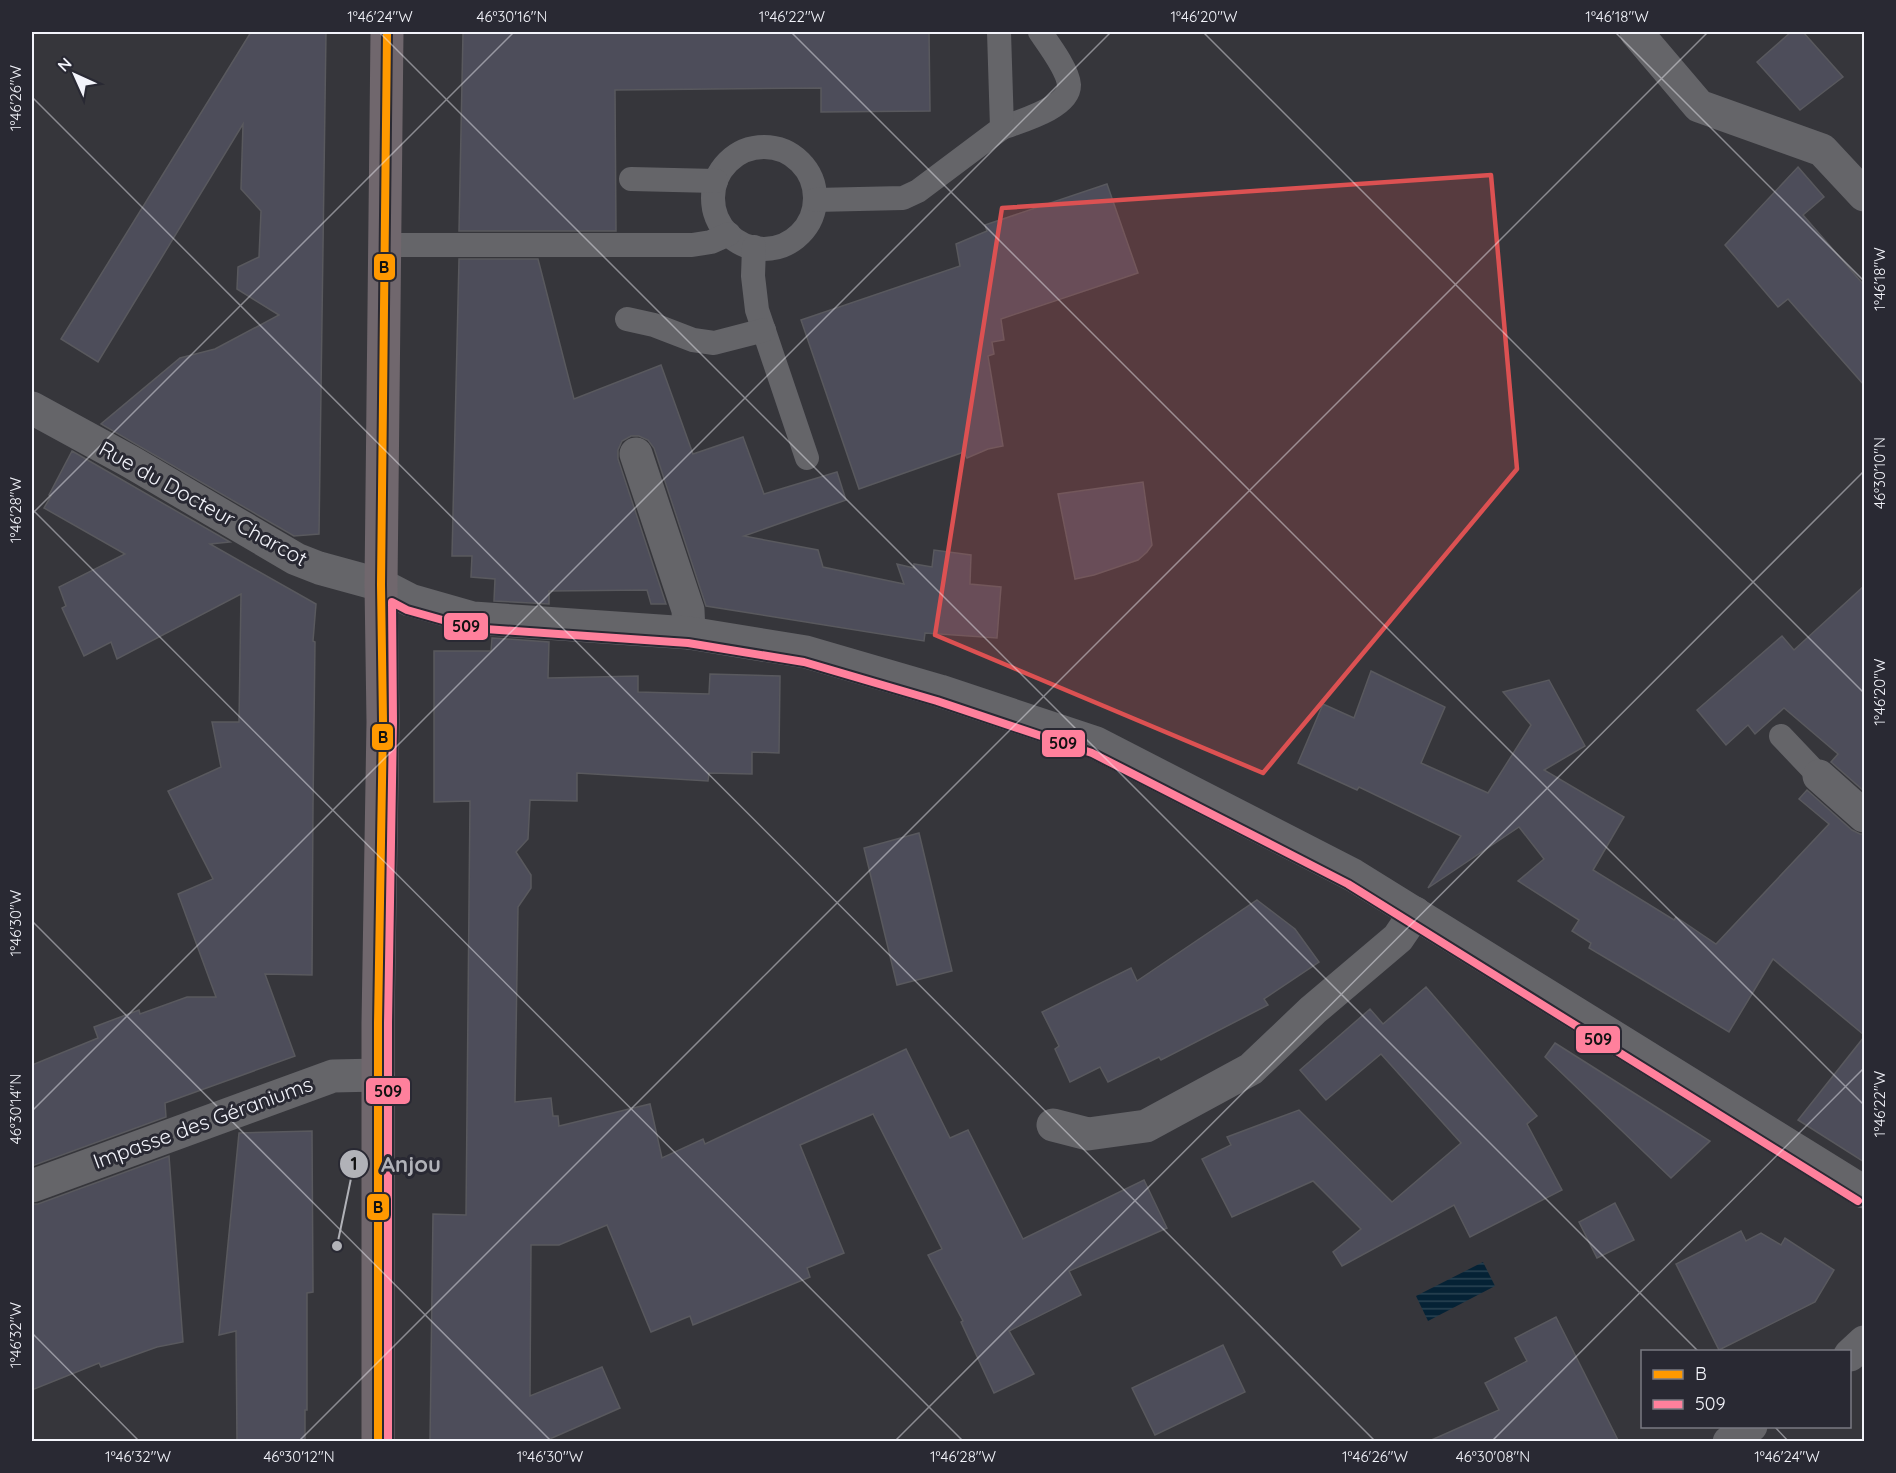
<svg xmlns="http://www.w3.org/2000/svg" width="1896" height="1473" font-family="Quicksand,sans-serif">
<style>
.water{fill:url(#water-rules)}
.building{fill:#4d4d5a;stroke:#59595e;stroke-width:1.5}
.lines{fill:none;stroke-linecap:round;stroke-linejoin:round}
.service{stroke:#656569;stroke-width:24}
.minor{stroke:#656569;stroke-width:33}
.tertiary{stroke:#656569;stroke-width:33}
.primary{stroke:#70676d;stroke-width:33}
.bus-1-casing{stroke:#292933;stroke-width:12}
.bus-2-casing{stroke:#292933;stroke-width:12}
.bus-1{stroke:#f90;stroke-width:8}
.bus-2{stroke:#ff809c;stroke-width:8}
.marked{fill:#dc5152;fill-opacity:0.2;stroke:#dc5152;stroke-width:4.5;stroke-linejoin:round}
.ticks{fill:none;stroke:#f3f4fb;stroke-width:1.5;stroke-opacity:0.45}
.labels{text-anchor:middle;stroke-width:6;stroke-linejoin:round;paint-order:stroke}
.street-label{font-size:21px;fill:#f3f4fb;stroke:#292933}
.leader{fill:none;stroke:#b1b2b8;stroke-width:2}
.callout-dot{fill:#b1b2b8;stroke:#292933;stroke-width:2}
.mark-label{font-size:18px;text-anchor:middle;font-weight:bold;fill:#111}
.callout-label{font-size:22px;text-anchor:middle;font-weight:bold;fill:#b1b2b8;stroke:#292933;stroke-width:6;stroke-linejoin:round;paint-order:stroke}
.line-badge{stroke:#292933;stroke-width:2}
.pale-badge-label{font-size:16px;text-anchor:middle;font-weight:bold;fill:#111}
.neatline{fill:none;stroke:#f3f4fb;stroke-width:2}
.ticks-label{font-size:15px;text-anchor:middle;fill:#f3f4fb}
</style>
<defs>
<pattern id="water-rules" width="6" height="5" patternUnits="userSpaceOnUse" patternTransform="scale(1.5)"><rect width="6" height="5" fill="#052235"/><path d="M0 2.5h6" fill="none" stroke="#2a4353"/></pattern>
</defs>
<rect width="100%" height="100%" fill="#36363b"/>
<path class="water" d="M 1483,1262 L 1495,1286 L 1428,1321 L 1416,1296 Z"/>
<g class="building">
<path d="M 251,32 L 326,32 L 319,534 L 294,536 L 101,424 L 180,358 L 215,349 L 279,315 L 237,289 L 238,267 L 259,257 L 261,211 L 241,189 L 243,124 L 98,362 L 61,339 Z"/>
<path d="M 463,32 L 929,32 L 930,111 L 821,112 L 821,88 L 615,90 L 616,231 L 459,231 Z"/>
<path d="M 1791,32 L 1803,32 L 1843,77 L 1800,110 L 1757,62 Z"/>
<path d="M 1798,167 L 1824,197 L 1803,215 L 1864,285 L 1864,385 L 1788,299 L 1778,307 L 1725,245 Z"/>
<path d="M 1107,184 L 1138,273 L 1001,319 L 1004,340 L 992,342 L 994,354 L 988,356 L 1003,446 L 988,449 L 967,458 L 964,452 L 859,489 L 801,320 L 960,266 L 956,244 L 987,231 L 985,225 Z"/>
<path d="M 459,259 L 538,259 L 574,399 L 661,365 L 693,454 L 743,437 L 764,494 L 837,472 L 846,500 L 744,536 L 818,550 L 823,567 L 904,584 L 897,564 L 914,568 L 914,564 L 932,567 L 934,550 L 971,555 L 970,584 L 1001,587 L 997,638 L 925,633 L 924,641 L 706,606 L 654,448 L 648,440 L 639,436 L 631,436 L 622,441 L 618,450 L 618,459 L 666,604 L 651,604 L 647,590 L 549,591 L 549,604 L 494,601 L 495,579 L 471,577 L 472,556 L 452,556 Z"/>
<path d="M 72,451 L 230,542 L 210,544 L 316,604 L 313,641 L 315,642 L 313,806 L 312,975 L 265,974 L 295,1056 L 165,1103 L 166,1117 L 32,1166 L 32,1065 L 98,1038 L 94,1027 L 139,1010 L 140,1014 L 187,997 L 216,997 L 178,894 L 213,879 L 168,791 L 221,767 L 212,722 L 239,722 L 241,594 L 117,659 L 111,642 L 84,656 L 62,608 L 66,606 L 59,587 L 125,554 L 44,508 L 51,496 L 49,495 Z"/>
<path d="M 1143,482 L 1152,545 L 1147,552 L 1138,560 L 1094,575 L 1075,579 L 1058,494 Z"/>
<path d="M 1864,586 L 1864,791 L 1831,762 L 1838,754 L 1784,708 L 1755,734 L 1748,725 L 1726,745 L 1697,710 L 1782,636 L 1794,650 Z"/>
<path d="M 492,638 L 549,642 L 548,678 L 638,676 L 638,692 L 709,694 L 710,674 L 780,676 L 779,753 L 752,752 L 752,774 L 709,773 L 708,781 L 577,773 L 577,801 L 530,800 L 528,839 L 516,852 L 531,875 L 531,888 L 518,907 L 515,1102 L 551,1098 L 553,1116 L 558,1116 L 559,1126 L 650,1104 L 662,1158 L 703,1139 L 705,1144 L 906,1049 L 950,1138 L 968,1130 L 1023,1239 L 1144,1180 L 1167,1228 L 1069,1271 L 1081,1295 L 1009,1331 L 1034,1374 L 994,1393 L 961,1322 L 963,1321 L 928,1255 L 942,1249 L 873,1114 L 800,1145 L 844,1253 L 807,1268 L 810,1277 L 693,1325 L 690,1316 L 651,1332 L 607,1225 L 559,1245 L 531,1245 L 530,1396 L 602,1367 L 620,1408 L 543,1442 L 430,1442 L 433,1214 L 466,1215 L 470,801 L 434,802 L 434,651 L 491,651 Z"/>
<path d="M 1371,671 L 1445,707 L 1421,763 L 1488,793 L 1531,725 L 1503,692 L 1549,680 L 1585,746 L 1544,770 L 1624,817 L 1593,870 L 1674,920 L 1676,917 L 1716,944 L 1829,824 L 1799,799 L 1807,790 L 1852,830 L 1860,834 L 1864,834 L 1864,1035 L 1773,959 L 1729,1032 L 1638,977 L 1589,948 L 1591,943 L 1572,931 L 1579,920 L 1518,881 L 1544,859 L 1519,827 L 1428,888 L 1461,836 L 1359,787 L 1357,790 L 1298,763 L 1323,704 L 1354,718 Z"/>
<path d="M 919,833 L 952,971 L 897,985 L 864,848 Z"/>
<path d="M 1257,900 L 1295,929 L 1319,962 L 1264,999 L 1268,1005 L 1161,1060 L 1159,1057 L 1108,1082 L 1100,1067 L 1070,1082 L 1055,1049 L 1059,1046 L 1042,1012 L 1131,968 L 1137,981 Z"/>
<path d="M 1426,987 L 1537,1116 L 1527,1124 L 1562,1190 L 1470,1237 L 1454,1205 L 1342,1266 L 1333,1252 L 1361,1229 L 1313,1181 L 1232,1217 L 1202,1159 L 1231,1145 L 1227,1137 L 1299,1110 L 1392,1202 L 1461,1143 L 1381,1054 L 1326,1100 L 1300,1070 L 1370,1009 L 1383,1024 Z"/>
<path d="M 1864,1037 L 1864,1162 L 1798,1120 Z"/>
<path d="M 1555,1043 L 1675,1119 L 1710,1141 L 1671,1178 L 1545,1057 Z"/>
<path d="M 312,1131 L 313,1292 L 307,1293 L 307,1410 L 305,1410 L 305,1442 L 237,1442 L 236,1331 L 219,1335 L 239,1133 Z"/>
<path d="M 169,1156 L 183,1342 L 157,1347 L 101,1367 L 99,1363 L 32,1390 L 32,1204 L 38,1204 Z"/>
<path d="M 1615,1203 L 1634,1240 L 1597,1258 L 1579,1222 Z"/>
<path d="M 1741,1231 L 1746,1241 L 1761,1233 L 1781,1245 L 1785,1238 L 1834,1270 L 1815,1302 L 1719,1350 L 1676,1264 Z"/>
<path d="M 1556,1317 L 1619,1442 L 1427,1442 L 1499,1410 L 1485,1383 L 1527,1361 L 1515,1338 Z"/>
<path d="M 1223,1345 L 1245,1392 L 1155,1435 L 1132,1388 Z"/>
</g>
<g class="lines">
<g class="service">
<path d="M 1002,128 C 1020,121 1069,108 1069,85 C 1068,70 1049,45 1040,32"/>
<circle cx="764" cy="198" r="51"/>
<path d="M 631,179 L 716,181"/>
<path d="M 815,200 L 903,198 L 918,191 L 1002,128 L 999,32"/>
<path d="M 385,245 L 692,245 L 711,242 L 729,234"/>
<path d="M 754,247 L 753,276 L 757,310 L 807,458"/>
<path d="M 627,319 L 654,325 L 693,340 L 714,343 L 764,330"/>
<path d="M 1781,736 L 1819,776"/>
</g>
<g class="minor">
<path d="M 1636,32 L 1699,106 L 1822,150 L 1864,195"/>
<path d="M 636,454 L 688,610 L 689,633"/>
<path d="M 1819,776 L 1864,816"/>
<path d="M 1053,1125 L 1088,1134 L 1146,1126 L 1251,1069 L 1313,1010 L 1398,938 L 1415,913"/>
<path d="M 32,1186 L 333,1076 L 378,1075"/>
<path d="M 1850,1355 L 1864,1342"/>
<path d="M 1729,1442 L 1751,1426"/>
</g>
<path class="tertiary" d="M 32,408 L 131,462 L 296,559 L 319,568 L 381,585 L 410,600 L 473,618 L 689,633 L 806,652 L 940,691 L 1096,743 L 1353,875 L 1864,1192"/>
<path class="primary" d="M 378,1442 L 378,1023 L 383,722 L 381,585 L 387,32"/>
<defs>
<path id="bus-1" d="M 378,1442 L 378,1023 L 383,722 L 381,585 L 387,32"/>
<path id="bus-2" d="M 388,1442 L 388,1023 L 393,722 L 392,602 L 407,610 L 471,628 L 688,643 L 804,662 L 937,701 L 1092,753 L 1348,884 L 1858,1201"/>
</defs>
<use href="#bus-1" class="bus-1-casing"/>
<use href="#bus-2" class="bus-2-casing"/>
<use href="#bus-1" class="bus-1"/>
<use href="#bus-2" class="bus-2"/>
</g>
<path class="marked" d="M 1491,175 L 1517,469 L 1263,773 L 935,635 L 1002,208 Z"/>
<path class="ticks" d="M 379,32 L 1699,1352M 791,32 L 1864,1105M 1203,32 L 1864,693M 1615,32 L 1864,281M 32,97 L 1376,1442M 32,509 L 964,1442M 32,514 L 514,32M 32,921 L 552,1442M 32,1111 L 1111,32M 32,1333 L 140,1442M 1774,1426 L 1789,1442M 298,1442 L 1708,32M 894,1442 L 1864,471M 1491,1442 L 1864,1068"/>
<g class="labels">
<g class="street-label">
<text transform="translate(203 504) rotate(29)" y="7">Rue du Docteur Charcot</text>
<text transform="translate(203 1123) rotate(-20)" y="7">Impasse des Géraniums</text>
</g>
</g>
<path class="leader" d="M337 1246L354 1164"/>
<g class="callout-dot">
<circle cx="337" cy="1246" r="6"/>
<circle cx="354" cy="1164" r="15"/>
</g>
<g class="mark-label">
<text x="354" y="1170">1</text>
</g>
<g class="callout-label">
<text x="411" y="1172">Anjou</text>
</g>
<g class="line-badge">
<rect x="373" y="253" width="23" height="28" rx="6" fill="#f90"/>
<rect x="443" y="612" width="46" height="29" rx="6" fill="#ff809c"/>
<rect x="371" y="723" width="23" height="28" rx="6" fill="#f90"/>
<rect x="1041" y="729" width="45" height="29" rx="6" fill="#ff809c"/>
<rect x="1575" y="1025" width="46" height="29" rx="6" fill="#ff809c"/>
<rect x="365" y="1077" width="46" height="28" rx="6" fill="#ff809c"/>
<rect x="366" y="1193" width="24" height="28" rx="6" fill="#f90"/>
</g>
<g class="pale-badge-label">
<text x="384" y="273">B</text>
<text x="466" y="632">509</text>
<text x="383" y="743">B</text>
<text x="1063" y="749">509</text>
<text x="1598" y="1045">509</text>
<text x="388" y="1097">509</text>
<text x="378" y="1213">B</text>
</g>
<rect width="1896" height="1473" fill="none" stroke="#292933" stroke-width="66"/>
<rect x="1641" y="1350" width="210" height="78" fill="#292933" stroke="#7a7a83" stroke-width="1.5"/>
<rect x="1653" y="1370" width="30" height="9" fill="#ff9900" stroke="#7a7a83" stroke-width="1.5"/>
<text x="1695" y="1380" font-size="18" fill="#f3f4fb">B</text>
<rect x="1653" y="1400" width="30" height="9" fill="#ff809c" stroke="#7a7a83" stroke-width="1.5"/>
<text x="1695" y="1410" font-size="18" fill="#f3f4fb">509</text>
<g transform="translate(75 75) rotate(315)" stroke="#292933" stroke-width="4.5" paint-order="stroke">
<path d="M0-4.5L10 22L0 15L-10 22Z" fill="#f3f4fb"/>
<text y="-9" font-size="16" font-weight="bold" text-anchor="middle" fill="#f3f4fb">N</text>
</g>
<rect x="33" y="33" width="1830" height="1407" class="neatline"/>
<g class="ticks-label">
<text x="380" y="22">1°46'24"W</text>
<text x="512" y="22">46°30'16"N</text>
<text x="792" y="22">1°46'22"W</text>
<text x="1204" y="22">1°46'20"W</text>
<text x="1617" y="22">1°46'18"W</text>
<text transform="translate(16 98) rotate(-90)" y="5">1°46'26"W</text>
<text transform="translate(1880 279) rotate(-90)" y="5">1°46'18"W</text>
<text transform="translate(1880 473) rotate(-90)" y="5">46°30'10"N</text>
<text transform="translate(16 510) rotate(-90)" y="5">1°46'28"W</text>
<text transform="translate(1880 692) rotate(-90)" y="5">1°46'20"W</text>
<text transform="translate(16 923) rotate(-90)" y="5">1°46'30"W</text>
<text transform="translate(1880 1104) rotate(-90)" y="5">1°46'22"W</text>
<text transform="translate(16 1109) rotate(-90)" y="5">46°30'14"N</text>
<text transform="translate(16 1335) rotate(-90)" y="5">1°46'32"W</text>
<text x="138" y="1462">1°46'32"W</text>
<text x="299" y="1462">46°30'12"N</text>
<text x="550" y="1462">1°46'30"W</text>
<text x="963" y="1462">1°46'28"W</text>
<text x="1375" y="1462">1°46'26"W</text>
<text x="1493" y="1462">46°30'08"N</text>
<text x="1787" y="1462">1°46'24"W</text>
</g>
</svg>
